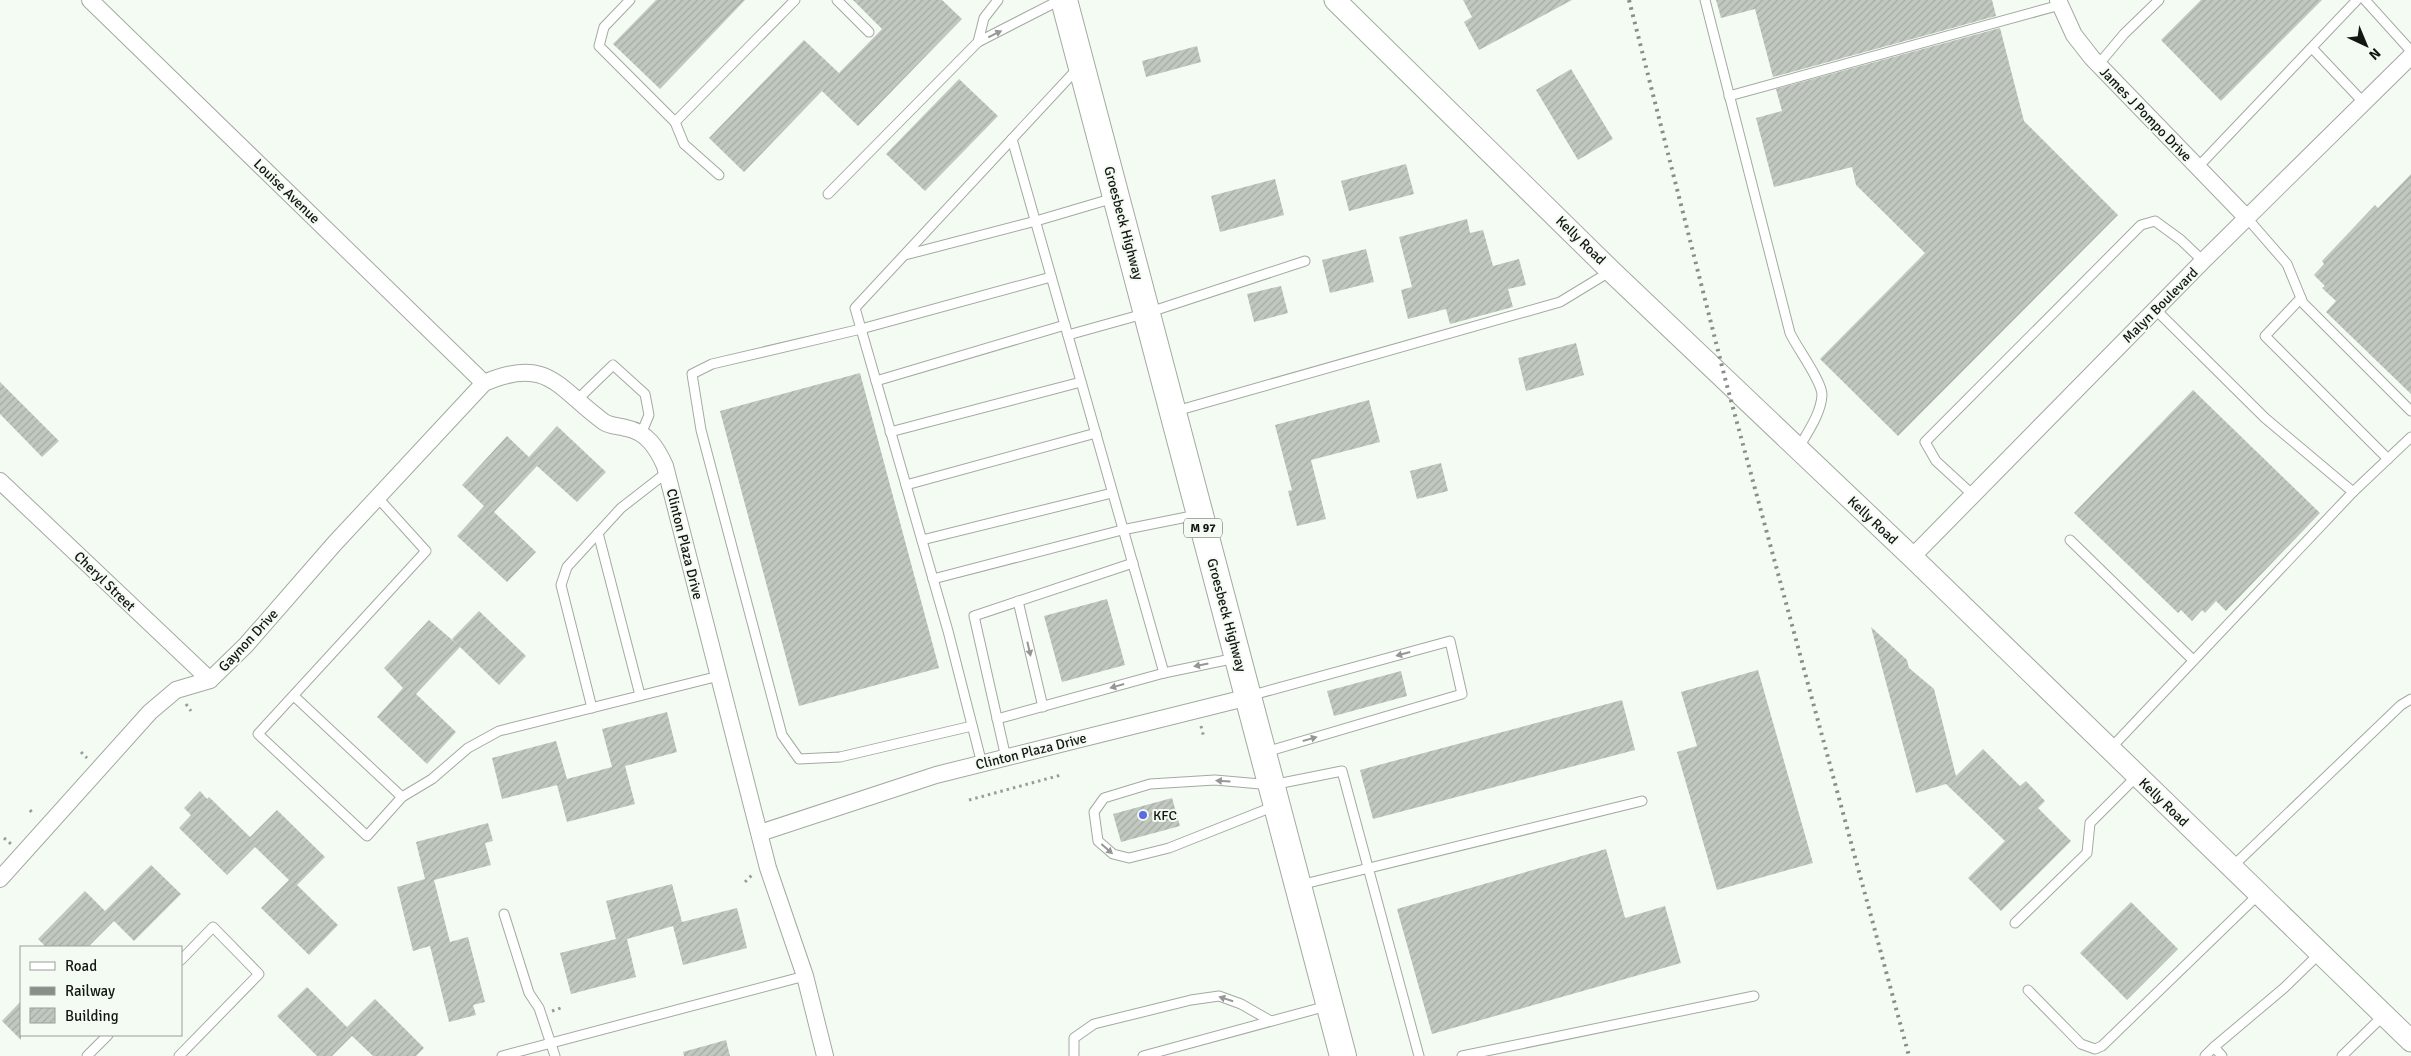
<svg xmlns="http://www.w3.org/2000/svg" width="2411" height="1056" font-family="Signika,sans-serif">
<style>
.building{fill:url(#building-hatch)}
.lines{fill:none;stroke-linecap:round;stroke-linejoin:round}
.service-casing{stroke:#a3aaa2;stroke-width:11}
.minor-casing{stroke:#a3aaa2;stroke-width:18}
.tertiary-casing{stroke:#a3aaa2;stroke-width:23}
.primary-casing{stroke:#a3aaa2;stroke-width:28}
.path{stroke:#989d97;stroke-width:3;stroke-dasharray:2.5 4;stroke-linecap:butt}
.service{stroke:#fff;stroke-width:9}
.minor{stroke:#fff;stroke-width:16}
.tertiary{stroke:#fff;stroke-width:21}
.primary{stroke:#fff;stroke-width:26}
.rail{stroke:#898e88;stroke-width:4;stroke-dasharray:2.5 5;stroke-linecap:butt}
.oneway{fill:#959695}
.poi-dot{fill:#596ce3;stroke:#f3fbf2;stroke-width:2}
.labels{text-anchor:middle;stroke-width:4;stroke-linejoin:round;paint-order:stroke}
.shield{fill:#f3fbf2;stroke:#575b56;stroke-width:1}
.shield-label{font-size:12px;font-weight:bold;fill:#141613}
.street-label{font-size:14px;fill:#141613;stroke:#f3fbf2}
.poi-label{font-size:14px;fill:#141613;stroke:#f3fbf2;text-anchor:start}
</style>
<defs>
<pattern id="building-hatch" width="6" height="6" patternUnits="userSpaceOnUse" patternTransform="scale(1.25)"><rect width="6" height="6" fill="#c1c8c0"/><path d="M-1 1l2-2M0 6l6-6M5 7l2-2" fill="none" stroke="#a5aba4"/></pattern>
</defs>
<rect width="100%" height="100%" fill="#f3fbf2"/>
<g class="building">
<path d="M 656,0 L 745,0 L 660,89 L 613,44 Z"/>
<path d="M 853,0 L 942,0 L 962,19 L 858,126 L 822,91 L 744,172 L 709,138 L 804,40 L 839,73 L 882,29 Z"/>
<path d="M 1463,0 L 1572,0 L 1479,50 L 1464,22 L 1472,17 Z"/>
<path d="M 1716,0 L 1992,0 L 1996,16 L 1773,77 L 1755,9 L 1721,18 Z"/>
<path d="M 2201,0 L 2322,0 L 2221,101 L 2161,40 Z"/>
<path d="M 2000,28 L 2024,121 L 2118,215 L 1898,436 L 1820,359 L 1925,253 L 1856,185 L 1852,167 L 1774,187 L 1756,118 L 1782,111 L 1776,89 Z"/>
<path d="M 1197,46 L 1201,62 L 1146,77 L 1142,61 Z"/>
<path d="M 1571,69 L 1613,139 L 1578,160 L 1536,90 Z"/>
<path d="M 959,79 L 998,116 L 925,191 L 886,154 Z"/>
<path d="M 1406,164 L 1414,194 L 1349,211 L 1341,181 Z"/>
<path d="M 2411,174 L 2411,394 L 2326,312 L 2336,301 L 2322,288 L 2325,286 L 2314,275 L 2324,264 L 2322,261 L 2375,205 L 2378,208 Z"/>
<path d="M 1275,179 L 1284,215 L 1220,232 L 1211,196 Z"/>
<path d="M 1467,219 L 1470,233 L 1483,230 L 1493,266 L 1519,259 L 1526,285 L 1508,289 L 1513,307 L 1450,324 L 1446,309 L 1408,319 L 1401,290 L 1412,287 L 1399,237 Z"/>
<path d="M 1366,249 L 1374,282 L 1330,293 L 1322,260 Z"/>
<path d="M 1281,286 L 1288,313 L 1254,322 L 1247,294 Z"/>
<path d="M 1576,343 L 1584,375 L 1526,391 L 1518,358 Z"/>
<path d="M 860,373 L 939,668 L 799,706 L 720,411 Z"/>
<path d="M 0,382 L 59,441 L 42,457 L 0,414 Z"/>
<path d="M 2193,390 L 2320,513 L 2226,611 L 2216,601 L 2205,613 L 2202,610 L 2192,621 L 2181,610 L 2178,613 L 2074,513 Z"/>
<path d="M 1369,400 L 1380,442 L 1311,460 L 1326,519 L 1297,526 L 1288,491 L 1292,490 L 1275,425 Z"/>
<path d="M 557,426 L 606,472 L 577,502 L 537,466 L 494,512 L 536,552 L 507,582 L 457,536 L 484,506 L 462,485 L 507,436 L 529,457 Z"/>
<path d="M 1441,463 L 1448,491 L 1417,499 L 1410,471 Z"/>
<path d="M 1107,599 L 1125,665 L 1062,682 L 1044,616 Z"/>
<path d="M 479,611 L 526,656 L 499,685 L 460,647 L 416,694 L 456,732 L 427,764 L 377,717 L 403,688 L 384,668 L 429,620 L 458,645 L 452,639 Z"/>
<path d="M 1871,627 L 1907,660 L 1909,668 L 1934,689 L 1956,776 L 1983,749 L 2020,786 L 2026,781 L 2045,801 L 2038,808 L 2071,841 L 2001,911 L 1968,878 L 2005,841 L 1946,784 L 1916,793 Z"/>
<path d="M 1758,670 L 1813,863 L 1717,890 L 1677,752 L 1697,746 L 1681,692 Z"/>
<path d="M 1401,671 L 1407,696 L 1334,716 L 1327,691 Z"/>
<path d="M 1622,700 L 1635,750 L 1373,819 L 1360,770 Z"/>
<path d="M 667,712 L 677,752 L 625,766 L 635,804 L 567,822 L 557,785 L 502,799 L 492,758 L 556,741 L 567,779 L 612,767 L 602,729 Z"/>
<path d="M 200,791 L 207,799 L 209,797 L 250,837 L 277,810 L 325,857 L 297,885 L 338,925 L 309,955 L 261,908 L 289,880 L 255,847 L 227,875 L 179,828 L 191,815 L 184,808 Z"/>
<path d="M 1172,798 L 1180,826 L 1121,842 L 1113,814 Z"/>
<path d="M 488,823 L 493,841 L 485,843 L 491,865 L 434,880 L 450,942 L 468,937 L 485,1002 L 473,1005 L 476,1015 L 449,1022 L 430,946 L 413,951 L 397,887 L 425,879 L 416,842 Z"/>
<path d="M 1606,849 L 1625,918 L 1665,906 L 1681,963 L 1432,1034 L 1397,909 Z"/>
<path d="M 151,865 L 181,894 L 134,941 L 114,921 L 88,947 L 46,947 L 38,939 L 85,891 L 105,911 Z"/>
<path d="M 672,884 L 682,922 L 737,908 L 747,948 L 683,965 L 673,926 L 627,939 L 636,977 L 571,994 L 560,953 L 616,939 L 606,901 Z"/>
<path d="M 2131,902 L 2178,949 L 2127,1000 L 2080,953 Z"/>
<path d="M 307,987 L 347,1027 L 375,999 L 424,1048 L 416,1056 L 373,1056 L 352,1036 L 332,1056 L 317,1056 L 277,1016 Z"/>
<path d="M 21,1001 L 21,1040 L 2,1021 Z"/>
<path d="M 726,1040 L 730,1056 L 684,1056 L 683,1052 Z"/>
</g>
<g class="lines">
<defs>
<g id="service">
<path d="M 630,0 L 604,27 L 599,46 L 675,122 L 795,0"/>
<path d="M 837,0 L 869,32"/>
<path d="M 998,0 L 984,18 L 978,42 L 1060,0"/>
<path d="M 1705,0 L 1790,333 C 1797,348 1822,381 1822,395 C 1821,414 1807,433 1798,449"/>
<path d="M 2365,0 L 2411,51"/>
<path d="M 2312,48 L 2364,103"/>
<path d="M 2098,65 L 2124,34 L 2159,0"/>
<path d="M 1729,96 L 2060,5"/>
<path d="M 675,122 L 684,144 L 719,175"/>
<path d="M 1012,139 L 1164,673"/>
<path d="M 2197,168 L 2357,0"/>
<path d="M 828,194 L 978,42"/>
<path d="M 2247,218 L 2287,264 L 2303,303 L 2411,411"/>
<path d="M 905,255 L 1036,221 L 1114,198"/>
<path d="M 2301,298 L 2265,336 L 2388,459"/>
<path d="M 2156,310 L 2265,418 L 2353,492 L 2411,437"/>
<path d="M 1068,335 L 1147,313 L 1305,261"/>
<path d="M 876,381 L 1065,325"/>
<path d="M 578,399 L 613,365 L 645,394 L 649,415 L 641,434"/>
<path d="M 1176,411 L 1560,302 L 1611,271"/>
<path d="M 890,432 L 1081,382"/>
<path d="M 906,485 L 1096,433"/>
<path d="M 1973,495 L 1936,461 L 1925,442 L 2141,225 L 2155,221 L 2181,240 L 2203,261"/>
<path d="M 598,533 L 640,695"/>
<path d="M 922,540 L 1112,493"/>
<path d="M 2070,540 L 2193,660"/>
<path d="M 933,579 L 1122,530 L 1197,515"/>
<path d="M 1018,601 L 1043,707"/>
<path d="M 294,696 L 402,797 L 367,836 L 258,734 L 426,551 L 378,498"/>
<path d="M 1249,696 L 1450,641 L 1462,694 L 1266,752"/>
<path d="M 592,708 L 561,585 L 567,567 L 621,508 L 666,473"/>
<path d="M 997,719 L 1164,673 L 1236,658"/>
<path d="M 972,726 L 840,757 L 799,759 L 782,735 L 701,430 L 692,374 L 712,364 L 861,329 L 1051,277"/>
<path d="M 2110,749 L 2353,492"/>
<path d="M 1006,758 L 974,616 L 1133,563"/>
<path d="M 982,764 L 948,631 L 855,308 L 1078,68"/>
<path d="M 402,797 L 432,779 L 468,748 L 499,731 L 719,676"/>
<path d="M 1275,806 L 1169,848 L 1129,858 L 1113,854 L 1098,841 L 1094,812 L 1104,798 L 1150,784 L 1215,780 L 1272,785 L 1342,771 L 1419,1056"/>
<path d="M 2232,867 L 2401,705 L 2411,699"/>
<path d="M 1300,885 L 1642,801"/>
<path d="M 504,914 L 529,993 L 539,1008 L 555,1056"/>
<path d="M 2015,923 L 2087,853 L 2090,823 L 2137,776"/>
<path d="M 2028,990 L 2081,1044 L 2095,1049 L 2102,1046 L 2259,894"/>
<path d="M 87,1056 L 108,1035"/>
<path d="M 179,1056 L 259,974 L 213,927 L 181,960"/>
<path d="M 502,1056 L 805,976"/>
<path d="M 1074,1056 L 1074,1038 L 1094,1024 L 1191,1000 L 1219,996 L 1241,1004 L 1269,1020"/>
<path d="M 1143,1056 L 1327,1006"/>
<path d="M 1462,1056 L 1754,996"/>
<path d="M 2205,1056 L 2214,1047"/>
<path d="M 2222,1056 L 2214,1047 L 2284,988 L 2320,953"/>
<path d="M 2342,1056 L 2384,1015"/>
</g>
<g id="minor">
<path d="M 90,0 L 484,383"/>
<path d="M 2058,0 L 2074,35 L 2092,58 L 2247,218"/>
<path d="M 0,481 L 210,680"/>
<path d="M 1912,557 L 2203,261 L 2411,56"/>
<path d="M 760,833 L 936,775 L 1249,697"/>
<path d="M 0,879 L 150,712 L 176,690 L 210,680 L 246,645 L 335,543 L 484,383 C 549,355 558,389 604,422 C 610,426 619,426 626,428 C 647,432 657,448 665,466 L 768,868 L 805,976 L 825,1056"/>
</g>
<path id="tertiary" d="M 1335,0 L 1611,271 L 1912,557 L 2411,1041"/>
<path id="primary" d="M 1064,0 L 1343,1056"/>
</defs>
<use href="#service" class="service-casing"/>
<use href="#minor" class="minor-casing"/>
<use href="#tertiary" class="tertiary-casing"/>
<use href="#primary" class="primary-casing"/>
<g class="path">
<path d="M 186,704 L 191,711"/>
<path d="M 1201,726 L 1204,738"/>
<path d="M 81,752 L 87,758"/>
<path d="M 969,800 L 1061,775"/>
<path d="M 30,810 L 34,815"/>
<path d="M 4,838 L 11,844"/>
<path d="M 745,882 L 753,874"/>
<path d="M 552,1011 L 561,1008"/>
</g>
<use href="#service" class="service"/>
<use href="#minor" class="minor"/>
<use href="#tertiary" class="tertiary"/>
<use href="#primary" class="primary"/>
<path class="rail" d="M 1629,0 L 1726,382 L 1909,1056"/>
</g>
<defs><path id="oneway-solid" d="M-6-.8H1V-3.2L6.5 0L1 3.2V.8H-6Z" transform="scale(1.25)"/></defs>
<g class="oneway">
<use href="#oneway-solid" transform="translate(995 34) rotate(-26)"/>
<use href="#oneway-solid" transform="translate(1029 649) rotate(77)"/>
<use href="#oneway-solid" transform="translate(1403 654) rotate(165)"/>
<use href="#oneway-solid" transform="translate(1201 665) rotate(169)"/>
<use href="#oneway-solid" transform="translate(1117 686) rotate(164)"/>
<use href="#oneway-solid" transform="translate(1310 739) rotate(-16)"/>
<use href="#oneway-solid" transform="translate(1223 781) rotate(-176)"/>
<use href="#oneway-solid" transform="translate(1107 849) rotate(41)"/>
<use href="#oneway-solid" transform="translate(1226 999) rotate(-162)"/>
</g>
<circle class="poi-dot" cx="1143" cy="815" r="5"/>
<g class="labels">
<rect class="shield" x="1184" y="518.5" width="38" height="19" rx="4"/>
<g class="shield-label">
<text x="1203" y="532">M 97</text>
</g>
<g class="street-label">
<text transform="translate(2146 114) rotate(46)" y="5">James J Pompo Drive</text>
<text transform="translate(287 191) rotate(44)" y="5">Louise Avenue</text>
<text transform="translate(1124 223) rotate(75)" y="5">Groesbeck Highway</text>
<text transform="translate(1581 240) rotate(44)" y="5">Kelly Road</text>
<text transform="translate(2160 305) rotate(-45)" y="5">Malyn Boulevard</text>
<text transform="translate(1873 520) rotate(43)" y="5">Kelly Road</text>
<text transform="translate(685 544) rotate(76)" y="5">Clinton Plaza Drive</text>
<text transform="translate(105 581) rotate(44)" y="5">Cheryl Street</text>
<text transform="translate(1227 615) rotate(75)" y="5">Groesbeck Highway</text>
<text transform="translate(248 640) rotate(-47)" y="5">Gaynon Drive</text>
<text transform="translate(1031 751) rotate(-14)" y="5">Clinton Plaza Drive</text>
<text transform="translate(2164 802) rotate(44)" y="5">Kelly Road</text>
</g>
<g class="poi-label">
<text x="1153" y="820">KFC</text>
</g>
</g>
<rect x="20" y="946" width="162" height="90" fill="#f3fbf2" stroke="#9a9f99"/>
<rect x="30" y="962" width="25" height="8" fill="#ffffff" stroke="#9a9f99"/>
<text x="65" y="971" font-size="15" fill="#141613">Road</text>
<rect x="30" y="987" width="25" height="8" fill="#898e88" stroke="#9a9f99"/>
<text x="65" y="996" font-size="15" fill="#141613">Railway</text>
<rect x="30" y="1008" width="25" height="15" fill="url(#building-hatch)" stroke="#9a9f99"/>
<text x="65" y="1021" font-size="15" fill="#141613">Building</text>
<g transform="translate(2366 45) rotate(136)" stroke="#f3fbf2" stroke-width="4" paint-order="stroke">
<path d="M0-4L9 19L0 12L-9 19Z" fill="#141613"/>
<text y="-8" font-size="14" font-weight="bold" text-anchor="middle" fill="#141613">N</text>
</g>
</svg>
